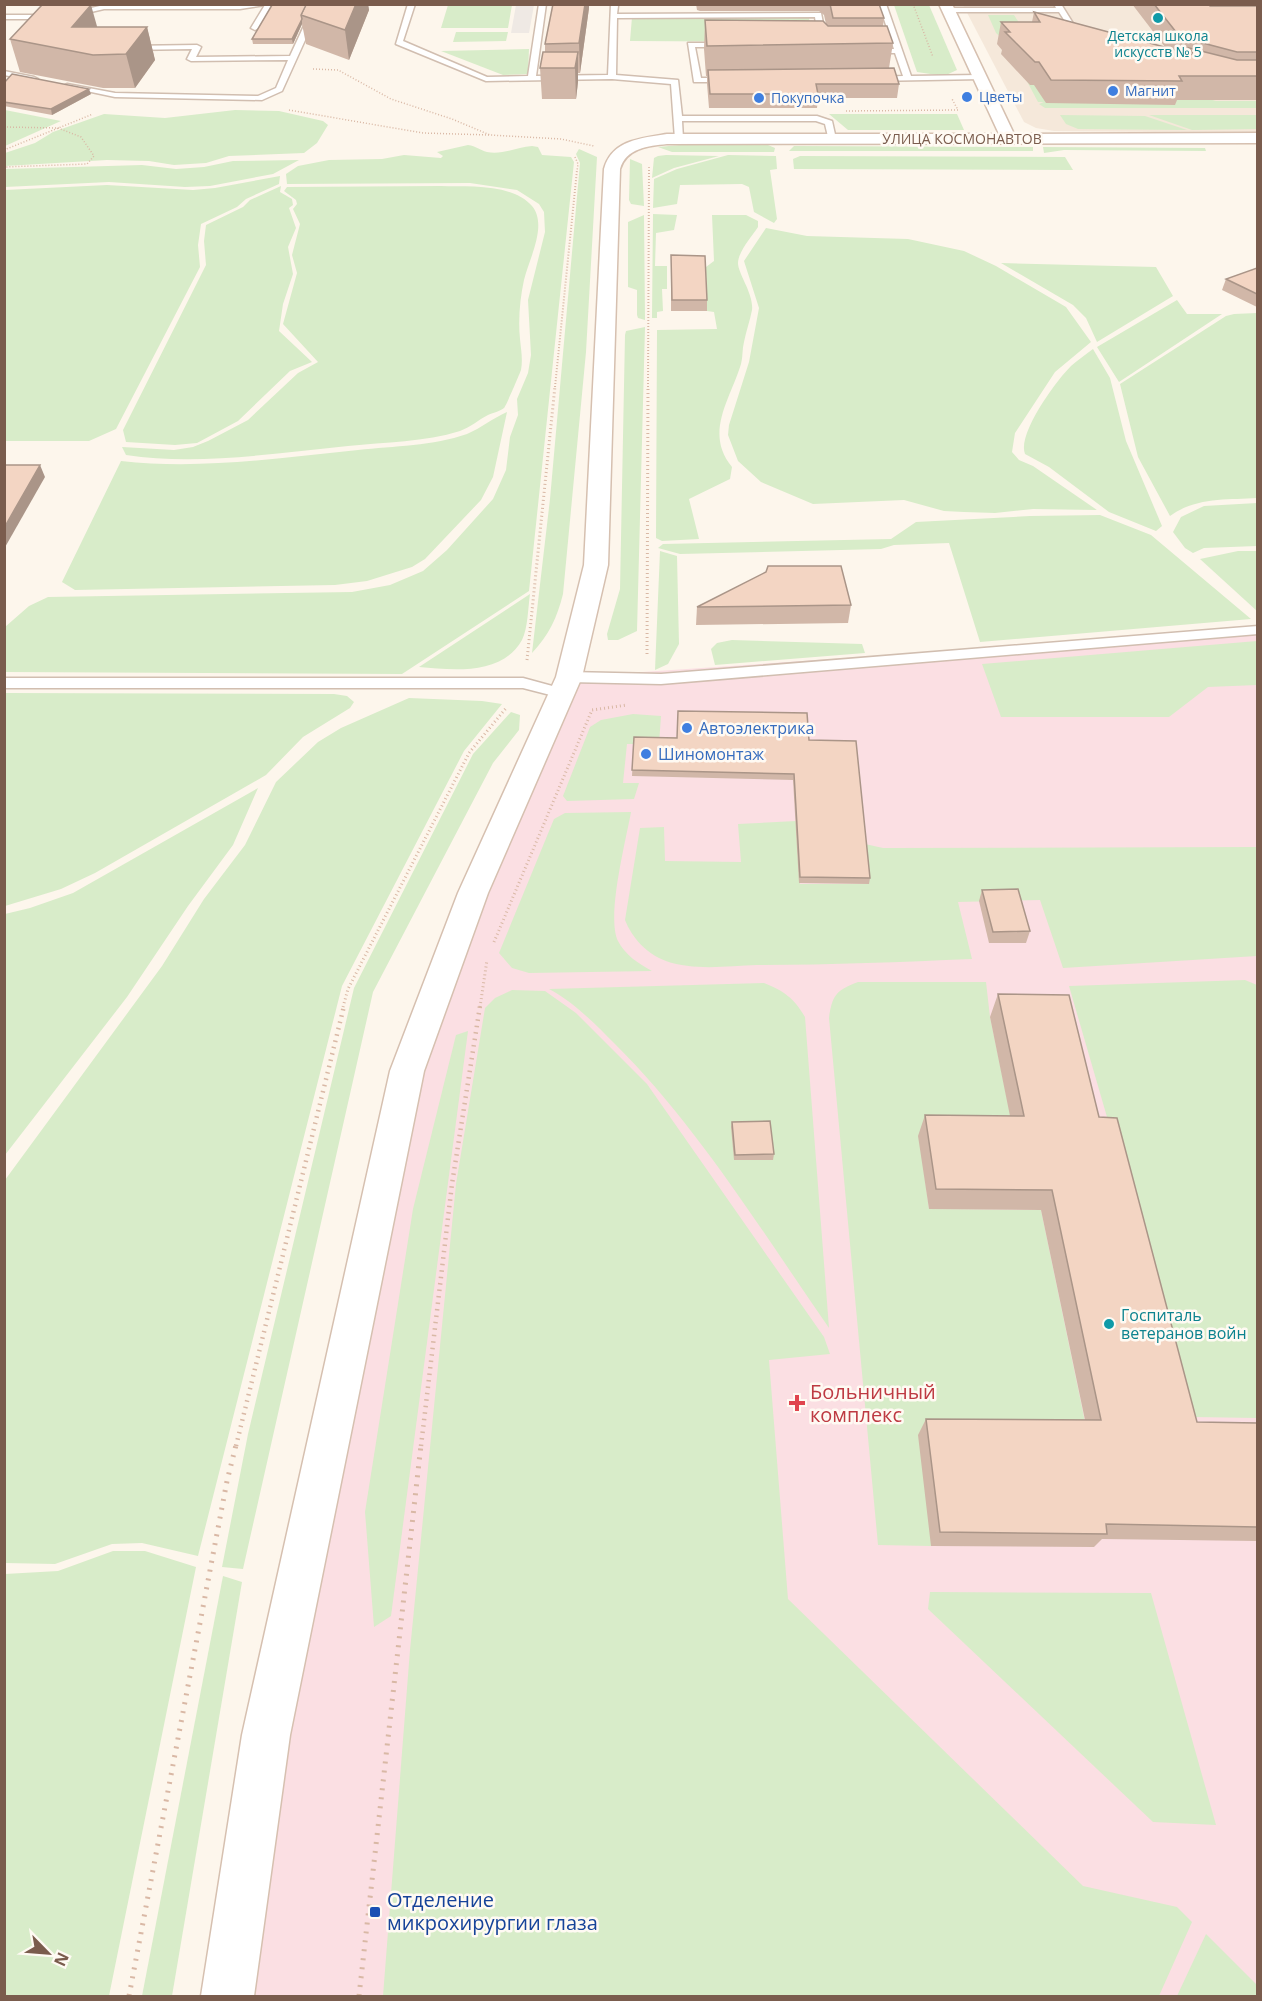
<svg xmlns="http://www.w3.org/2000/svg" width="1262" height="2001" font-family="'Open Sans',sans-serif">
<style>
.residential{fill:#f5e8da}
.industrial{fill:#efe9e4}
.medical{fill:#fbdfe3}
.green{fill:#d8ecc9}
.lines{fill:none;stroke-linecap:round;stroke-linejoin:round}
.service-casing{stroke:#d1beb0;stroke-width:3}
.secondary-casing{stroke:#d6c0b0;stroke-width:3}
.path-far4{stroke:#d9b8a5;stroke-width:1.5;stroke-dasharray:1 2;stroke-linecap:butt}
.path-far3{stroke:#d9b8a5;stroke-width:2;stroke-dasharray:1 2;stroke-linecap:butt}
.path-far2{stroke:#d9b8a5;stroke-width:3;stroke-dasharray:1 3;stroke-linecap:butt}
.path-far1{stroke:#d9b8a5;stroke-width:4.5;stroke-dasharray:1.5 5;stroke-linecap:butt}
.path{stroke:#d9b8a5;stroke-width:5;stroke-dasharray:2 7;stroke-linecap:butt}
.service{fill:#fff;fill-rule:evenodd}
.secondary{fill:#fff;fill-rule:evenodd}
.wall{fill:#d1b7a8}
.shaded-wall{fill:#aa9588}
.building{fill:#f3d5c3;stroke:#aa9588;stroke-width:1.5}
.culture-dot{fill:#0f9aa8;stroke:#fffaf3;stroke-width:2}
.shop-dot{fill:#3f7fe0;stroke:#fffaf3;stroke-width:2}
.health-dot{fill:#e0444e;stroke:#fffaf3;stroke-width:2}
.transit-dot{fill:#1a4fb4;stroke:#fffaf3;stroke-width:2}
.labels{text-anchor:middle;stroke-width:5;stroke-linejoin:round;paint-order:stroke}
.far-culture-label{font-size:14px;fill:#0d838f;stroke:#fffaf3}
.far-shop-label{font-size:14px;fill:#366cbe;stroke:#fffaf3;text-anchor:start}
.far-street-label{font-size:14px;fill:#7a5c4d;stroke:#fffaf3}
.shop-label{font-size:16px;fill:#366cbe;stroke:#fffaf3;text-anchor:start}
.culture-label{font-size:16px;fill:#0d838f;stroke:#fffaf3;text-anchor:start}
.near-health-label{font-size:20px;fill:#be3a42;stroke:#fffaf3;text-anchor:start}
.near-transit-label{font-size:20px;fill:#164399;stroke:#fffaf3;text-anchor:start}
</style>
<rect width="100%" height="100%" fill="#fdf6ec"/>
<path class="residential" d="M 963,5 L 1257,5 L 1257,133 L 1054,131 L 1036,128 L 1024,122 Z"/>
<path class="industrial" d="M 516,5 L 534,5 L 529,33 L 511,33 Z"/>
<path class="medical" d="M 1257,630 L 1257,1996 L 227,1996 L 266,1735 L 407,1071 L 569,677 Z"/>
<g class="green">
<path d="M 448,5 L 448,4 L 512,5 L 508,28 L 441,28 Z"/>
<path d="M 894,5 L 929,5 L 957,70 L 944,76 L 917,72 Z"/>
<path d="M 988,15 L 1014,15 L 1040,55 L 1216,101 L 1257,101 L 1257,108 L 1045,108 L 1039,104 L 1044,102 L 1038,102 L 1006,42 L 996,33 Z"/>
<path d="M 632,17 L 809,18 L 813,42 L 630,41 Z"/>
<path d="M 456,32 L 508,32 L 506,41 L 453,42 Z"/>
<path d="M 529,49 L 528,74 L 503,75 L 441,51 Z"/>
<path d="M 5,110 L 61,121 L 5,146 Z"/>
<path d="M 235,110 L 279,111 L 323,121 L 328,125 L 317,143 L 304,153 L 229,156 L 206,163 L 174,165 L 149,161 L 107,160 L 5,166 L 5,153 L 35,143 L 53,132 L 104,114 L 165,118 Z"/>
<path d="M 829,114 L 957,114 L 964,130 L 848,130 Z"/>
<path d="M 1060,115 L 1145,116 L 1187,130 L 1078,129 L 1066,124 Z"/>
<path d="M 1149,115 L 1257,115 L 1257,129 L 1192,130 Z"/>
<path d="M 468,145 C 476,146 480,150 487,152 C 503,155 517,147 532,146 L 538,147 L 542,155 L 571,157 L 574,162 L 529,591 L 402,674 L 5,672 L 5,627 L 29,606 L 48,597 L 352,592 L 390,585 L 423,571 L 447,550 L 493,499 L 506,470 L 510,437 L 518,415 L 517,399 L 528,373 L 531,355 L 528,300 L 545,232 L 544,212 L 539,204 L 517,190 L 470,183 L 287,184 L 286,174 L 298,166 L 329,160 L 382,159 L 404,155 L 441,158 L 443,156 L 437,152 Z"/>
<path d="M 680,145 L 768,145 L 775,148 L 774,152 L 672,152 L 658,147 Z"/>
<path d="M 794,146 L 1033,147 L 1033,151 L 789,151 Z"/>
<path d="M 1043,147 L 1205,148 L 1206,151 L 1064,150 L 1044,153 Z"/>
<path d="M 579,149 L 597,157 L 586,352 L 563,594 C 557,618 549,635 532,653 L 550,499 L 580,163 L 576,154 Z"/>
<path d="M 728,155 L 776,156 L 777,169 L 770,170 L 777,219 L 774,223 L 754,212 L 749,187 L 742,184 L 680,185 L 677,204 L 653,208 L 654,179 L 677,169 Z"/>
<path d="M 658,156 L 666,155 L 719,156 L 674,168 L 652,178 L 654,158 Z"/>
<path d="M 800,156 L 1065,157 L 1073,170 L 794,169 L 793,159 Z"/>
<path d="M 630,159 L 642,164 L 644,206 L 631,204 L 629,200 Z"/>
<path d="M 299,160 L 273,174 L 210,186 L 185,187 L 109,182 L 5,187 L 5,169 L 142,165 L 176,169 L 204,167 L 233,161 Z"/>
<path d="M 280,176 L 279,184 L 246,199 L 237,207 L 201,224 L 198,245 L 200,267 L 116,429 L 89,441 L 5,441 L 5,190 L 107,185 L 193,190 L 215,188 Z"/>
<path d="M 281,186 L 280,192 L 292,199 L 293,205 L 289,208 L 296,228 L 288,247 L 293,274 L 283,304 L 279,331 L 312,362 L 290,371 L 238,421 L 197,443 L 175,445 L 126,442 L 123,430 L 206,265 L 204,241 L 206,225 L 243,207 L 250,200 Z"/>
<path d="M 441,186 C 468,187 512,183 532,206 C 548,225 529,259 524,280 C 520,298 518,320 520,339 C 521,350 523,359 521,370 C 520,373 506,406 504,408 C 501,411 492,413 488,415 C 478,420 471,427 460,431 C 425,442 385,442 348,446 C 275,453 198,466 126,455 L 122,447 L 174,450 L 193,447 L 208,441 L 248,420 L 298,373 L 318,362 L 283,324 L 297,273 L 292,255 L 300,224 L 293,209 L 297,204 L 296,200 L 284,191 L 287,187 Z"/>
<path d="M 653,214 L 677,215 L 674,230 L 656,233 L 655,266 L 667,266 L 667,289 L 662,289 L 663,311 L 657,312 L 657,318 L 652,318 Z"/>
<path d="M 644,215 L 645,320 L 638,318 L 637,315 L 637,290 L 628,287 L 628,222 Z"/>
<path d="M 712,215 L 746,215 L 758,221 L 758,227 C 752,236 738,252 738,263 C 738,274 754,294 752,310 C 750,321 746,331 744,342 C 742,349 743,357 741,364 C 730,400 704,433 732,467 L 730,479 L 689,499 L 699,539 L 662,541 L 656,538 L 657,330 L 717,329 L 714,312 L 707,311 L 706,267 L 714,261 Z"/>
<path d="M 766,228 L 807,236 L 908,239 L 964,251 L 996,266 L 1066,307 L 1091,342 L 1055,372 L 1015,433 L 1012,452 L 1019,460 L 1033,466 L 1097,510 L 1033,509 L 995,513 L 964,512 L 944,511 L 904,500 L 813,504 L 761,482 L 738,461 L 728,435 L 729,425 L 749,362 L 759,308 L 744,261 Z"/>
<path d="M 1001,263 L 1156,267 L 1173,296 L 1097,342 L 1086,318 L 1073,305 Z"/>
<path d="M 1177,300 L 1187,314 L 1222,314 L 1119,382 L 1097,347 Z"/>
<path d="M 1257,313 L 1257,498 C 1227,500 1196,497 1170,516 L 1138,457 L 1120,384 L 1226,316 L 1234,314 Z"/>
<path d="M 645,327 L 637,631 L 618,640 L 608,640 L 607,634 L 620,589 L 625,335 L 626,331 Z"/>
<path d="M 1093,349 L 1110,378 L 1126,441 L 1162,526 L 1156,531 L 1109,512 L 1049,467 L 1025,454 C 1017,434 1056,381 1071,366 C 1078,360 1086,354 1093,349 Z"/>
<path d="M 507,412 L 493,477 L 481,500 L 425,559 L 412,567 L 367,581 L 335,585 L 75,590 L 62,582 L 121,461 C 200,470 280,458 358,450 C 394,446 433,446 467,434 C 481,428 493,418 507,412 Z"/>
<path d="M 1257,503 L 1257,546 L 1204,548 L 1193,553 L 1185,548 L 1173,532 L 1181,517 L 1204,506 Z"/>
<path d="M 1100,515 L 1151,535 L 1251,619 L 980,642 L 949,543 L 894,545 L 881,549 L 680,554 L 658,548 L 663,544 L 891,539 L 916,522 L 1030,516 Z"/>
<path d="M 660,551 L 677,556 L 679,644 L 668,664 L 655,670 Z"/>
<path d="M 1238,551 L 1257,551 L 1257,611 L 1200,559 Z"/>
<path d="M 530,594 C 528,607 528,628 522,640 C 502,676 453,670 419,667 Z"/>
<path d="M 732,640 L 862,644 L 865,653 L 715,665 L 711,649 L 717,643 Z"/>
<path d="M 1257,641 L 1257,685 L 1208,687 L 1169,717 L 1001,717 L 982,664 Z"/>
<path d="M 5,693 L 334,694 L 347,696 L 354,702 L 350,708 L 303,737 L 266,775 L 95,873 L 61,889 L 5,906 Z"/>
<path d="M 409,698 L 482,701 L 502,704 L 464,751 L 342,986 L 198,1556 L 142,1543 L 112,1544 L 55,1564 L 5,1563 L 5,1180 L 162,966 L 204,899 L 245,845 L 276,782 L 318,742 L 341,728 Z"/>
<path d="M 511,712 L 520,715 L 519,730 L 493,763 L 373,992 L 243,1569 L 222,1567 L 248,1434 L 354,988 L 473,754 Z"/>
<path d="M 633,714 L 661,716 L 659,744 L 627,744 L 623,783 L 639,783 L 634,799 L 567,801 L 563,796 L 590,727 L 601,720 Z"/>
<path d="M 258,788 L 233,845 L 188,906 L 127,997 L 5,1155 L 5,914 L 30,908 L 73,893 Z"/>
<path d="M 631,812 C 626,840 606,917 618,941 C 625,955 639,964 652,971 L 529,973 L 512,968 L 499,953 L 554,819 L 565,813 Z"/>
<path d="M 796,821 L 800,884 L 869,884 L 865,844 L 883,848 L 1257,847 L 1257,956 L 1063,968 L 1040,900 L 958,902 L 972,959 C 900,962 828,965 757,965 C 728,966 694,971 666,961 C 647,954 632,938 625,920 L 640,828 L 664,827 L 665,861 L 741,862 L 738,824 Z"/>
<path d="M 1245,980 L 1257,985 L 1257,1418 L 1194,1417 L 1069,986 Z"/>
<path d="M 858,982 L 986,982 L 990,1017 L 1015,1137 L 919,1136 L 929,1209 L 1041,1210 L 1089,1441 L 931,1546 L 878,1545 L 829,1018 C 832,996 836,990 858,982 Z"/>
<path d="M 764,983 C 784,991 794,998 805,1017 L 829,1328 C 763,1233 697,1125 615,1044 C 595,1024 575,1003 549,989 Z"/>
<path d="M 512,990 L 545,991 L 576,1013 L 647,1084 L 824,1337 L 830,1354 L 769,1360 L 788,1599 L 1083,1886 L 1177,1907 L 1192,1922 L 1159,1996 L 383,1996 L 410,1650 L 456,1184 L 485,1008 L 495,998 Z"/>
<path d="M 468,1031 L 391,1616 L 374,1627 L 365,1512 L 413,1209 L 456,1035 Z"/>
<path d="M 113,1551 L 145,1551 L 196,1567 L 109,1996 L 5,1996 L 5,1574 L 58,1571 Z"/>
<path d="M 223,1576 L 242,1582 L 172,1996 L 142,1996 Z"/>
<path d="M 930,1592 L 1151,1593 L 1216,1825 L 1153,1822 L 928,1609 Z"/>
<path d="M 1206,1934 L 1257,1985 L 1257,1996 L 1177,1996 Z"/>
</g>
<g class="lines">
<defs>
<g id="service">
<path d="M 272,4 L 259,28 L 255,30 L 251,28 L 265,5 L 240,9 L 104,9 L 61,19 L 4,19 L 4,15 L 61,15 L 104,5 Z"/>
<path d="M 328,4 L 337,4 L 315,18 L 282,91 L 262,100 L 115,97 L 63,86 L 67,84 L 115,93 L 258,96 L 276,88 L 288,60 L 191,61 L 187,59 L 192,49 L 128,50 L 124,48 L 128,46 L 197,45 L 201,47 L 196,57 L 290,56 L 309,15 Z"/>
<path d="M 408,4 L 415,4 L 403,41 L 487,77 L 528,76 L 539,4 L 546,4 L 536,76 L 608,75 L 611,4 L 618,6 L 617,14 L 821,13 L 827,43 L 823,45 L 819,43 L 815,17 L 617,18 L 616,75 L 678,80 L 682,116 L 817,116 L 832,121 L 836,139 L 829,141 L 825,124 L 816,121 L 682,121 L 683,139 L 679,142 L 675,139 L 671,84 L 612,79 L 486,81 L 396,44 Z"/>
<path d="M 879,4 L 886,4 L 911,76 L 979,75 L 982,75 L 982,79 L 872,81 L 871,79 L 875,77 L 903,76 L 895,53 L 869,53 L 865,51 L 869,49 L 894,49 Z"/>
<path d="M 1054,4 L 1061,4 L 1084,41 L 1078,41 L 1059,12 L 947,12 L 943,10 L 947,8 L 1056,8 Z"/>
<path d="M 688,43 L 729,43 L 730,45 L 726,47 L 695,47 L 701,78 L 730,78 L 734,80 L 733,82 L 694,82 Z"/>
<path d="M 4,71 L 34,77 L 38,79 L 34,81 L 4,75 Z"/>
<path d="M 1258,626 L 1258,634 L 661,684 L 569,682 L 562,677 L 569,672 L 661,674 Z"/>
<path d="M 4,678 L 523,678 L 567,690 L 569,693 L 562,698 L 523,688 L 4,688 Z"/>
</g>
<path id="secondary" d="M 939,4 L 952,4 L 1014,134 L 1258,133 L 1258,143 L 667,144 C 648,146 626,148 620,169 L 608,565 L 582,677 L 488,893 L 424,1071 L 290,1735 L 254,1996 L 201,1996 L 242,1735 L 390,1071 L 458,893 L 556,677 L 584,565 L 604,169 C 612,140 641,138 667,134 L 999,134 Z"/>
</defs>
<use href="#service" class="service-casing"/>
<use href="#secondary" class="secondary-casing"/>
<g class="path-far4">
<path d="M 913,4 L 933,57"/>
<path d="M 313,69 L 338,70 L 391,99 L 452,119 L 490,135 L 561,139 L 594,146"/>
<path d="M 289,110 L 423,133 L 490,135"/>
<path d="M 846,111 L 958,110 L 952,99"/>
<path d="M 4,127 L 58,128 L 81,137 L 94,156 L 87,164 L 4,167"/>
<path d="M 4,150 L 93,114"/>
<path d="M 575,157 L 578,164 L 577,171"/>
<path d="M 649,171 L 649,166"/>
</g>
<g class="path-far3">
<path d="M 555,387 L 577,170"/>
<path d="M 648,387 L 649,170"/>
</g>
<g class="path-far2">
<path d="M 647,654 L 648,386"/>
<path d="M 527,660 L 555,386"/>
<path d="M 494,942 L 592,710 L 627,705"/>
<path d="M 343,1007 L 348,989 L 469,753 L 507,707"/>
<path d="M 480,1007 L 487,960"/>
</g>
<g class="path-far1">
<path d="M 236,1446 L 344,1006"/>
<path d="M 421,1446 L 452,1184 L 480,1006"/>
</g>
<g class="path">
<path d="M 129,1996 L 227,1481 L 236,1445"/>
<path d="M 359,1996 L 421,1445"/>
</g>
<use href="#service" class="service"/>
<use href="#secondary" class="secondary"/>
</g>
<g class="wall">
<path d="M 368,4 L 369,10 L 349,60 L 306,44 L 302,24 L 293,44 L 253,44 L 252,39 L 272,5 Z"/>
<path d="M 696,4 L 879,4 L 884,18 L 883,26 L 893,43 L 889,68 L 899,84 L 897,98 L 818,98 L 817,108 L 709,108 L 707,84 L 707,76 L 706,76 L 704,49 L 705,20 L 826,24 L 824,15 L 819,11 L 700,11 L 697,10 Z"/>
<path d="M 1132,4 L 1257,4 L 1257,100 L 1177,100 L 1175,105 L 1046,103 L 1034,85 L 1030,85 L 1001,54 L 1002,50 L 997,44 L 1001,22 L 1032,22 L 1034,12 L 1165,47 Z"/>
<path d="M 589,8 L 580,73 L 578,73 L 578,82 L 576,99 L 542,99 L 540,68 L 545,52 L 545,44 Z"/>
<path d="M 97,27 L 147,27 L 155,60 L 135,88 L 103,88 L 20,72 L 10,39 Z"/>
<path d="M 4,83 L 91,94 L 52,115 L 4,106 Z"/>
<path d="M 671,255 L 707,300 L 707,311 L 671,311 Z"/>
<path d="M 1257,268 L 1257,307 L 1222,290 L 1226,279 Z"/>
<path d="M 766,572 L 851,605 L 848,623 L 696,625 L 697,607 Z"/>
<path d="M 634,737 L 809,740 L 870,878 L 869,884 L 799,883 L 793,780 L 632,776 Z"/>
<path d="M 982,890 L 1030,931 L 1026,943 L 989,943 L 979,901 Z"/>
<path d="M 998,994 L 1099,1117 L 1197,1422 L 1257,1423 L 1257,1541 L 1102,1539 L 1094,1547 L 931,1546 L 918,1435 L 926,1419 L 1085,1420 L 1041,1210 L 929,1209 L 918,1136 L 925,1115 L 1010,1116 L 990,1017 Z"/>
<path d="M 732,1122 L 774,1154 L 773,1160 L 734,1160 L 731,1127 Z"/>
</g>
<g class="shaded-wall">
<path d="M 356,4 L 368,4 L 369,10 L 349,60 L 345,30 Z"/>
<path d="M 585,4 L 589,4 L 589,8 L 580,73 L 579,43 Z"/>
<path d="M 91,5 L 100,37 L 72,27 Z"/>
<path d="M 302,19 L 302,24 L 293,44 L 292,39 Z"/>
<path d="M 147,27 L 155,60 L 135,88 L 126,54 Z"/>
<path d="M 578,52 L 578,82 L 576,99 L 575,68 Z"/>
<path d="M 89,89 L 91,94 L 52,115 L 51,109 Z"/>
<path d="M 40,465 L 45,477 L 4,549 L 4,528 Z"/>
</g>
<g class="building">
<path d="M 306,4 L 356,4 L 345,30 L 301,15 Z"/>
<path d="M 553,4 L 585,4 L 579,43 L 545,44 Z"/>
<path d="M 830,4 L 879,4 L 884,18 L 833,18 Z"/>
<path d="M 1154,4 L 1209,4 L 1210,6 L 1257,6 L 1257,52 L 1237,52 L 1180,37 Z"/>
<path d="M 42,5 L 91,5 L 72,27 L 147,27 L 126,54 L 93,55 L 10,39 Z"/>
<path d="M 272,5 L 306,5 L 301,15 L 302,19 L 292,39 L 252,39 Z"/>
<path d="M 1034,12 L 1194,55 L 1189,48 L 1237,60 L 1257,60 L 1257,76 L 1179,76 L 1182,81 L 1051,80 L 1039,62 L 1035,62 L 1005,32 L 1010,32 L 1001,22 L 1040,22 Z"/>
<path d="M 705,20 L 823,21 L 828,26 L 887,26 L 893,43 L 707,46 Z"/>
<path d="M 543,52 L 578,52 L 575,68 L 540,68 Z"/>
<path d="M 894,68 L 899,84 L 816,84 L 818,94 L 710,94 L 708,70 Z"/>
<path d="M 12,74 L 89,89 L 51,109 L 4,102 L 4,83 Z"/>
<path d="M 671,255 L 705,256 L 707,300 L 672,300 Z"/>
<path d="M 1257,268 L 1257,294 L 1226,279 Z"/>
<path d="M 4,465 L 40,465 L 4,528 Z"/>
<path d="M 768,566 L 841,566 L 851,605 L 697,607 L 766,572 Z"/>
<path d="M 678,711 L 807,713 L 809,740 L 856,741 L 870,878 L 800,877 L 794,774 L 632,770 L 634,737 L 677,738 Z"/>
<path d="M 1018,889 L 1030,931 L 993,932 L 982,890 Z"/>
<path d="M 998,994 L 1069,995 L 1099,1117 L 1117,1118 L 1197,1422 L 1257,1423 L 1257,1527 L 1106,1524 L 1107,1534 L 940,1532 L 926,1419 L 1101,1420 L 1052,1190 L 936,1189 L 925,1115 L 1024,1116 Z"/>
<path d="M 770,1121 L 774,1154 L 735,1155 L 732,1122 Z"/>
</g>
<g class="culture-dot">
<circle cx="1158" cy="18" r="6"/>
<circle cx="1109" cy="1324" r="6"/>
</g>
<g class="shop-dot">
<circle cx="1113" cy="91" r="6"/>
<circle cx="967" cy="97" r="6"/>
<circle cx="759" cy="98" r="6"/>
<circle cx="687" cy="728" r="6"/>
<circle cx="646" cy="754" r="6"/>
</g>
<path class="health-dot" d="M794 1394h6v6h6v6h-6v6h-6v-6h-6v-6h6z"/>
<rect class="transit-dot" x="369" y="1906" width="12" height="12" rx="3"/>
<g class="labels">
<g class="far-culture-label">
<text x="1158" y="41">Детская школа<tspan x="1158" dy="16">искусств № 5</tspan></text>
</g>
<g class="far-shop-label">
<text x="1125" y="96">Магнит</text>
<text x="979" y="102">Цветы</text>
<text x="771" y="103">Покупочка</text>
</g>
<g class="far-street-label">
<text x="962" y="144">УЛИЦА КОСМОНАВТОВ</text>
</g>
<g class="shop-label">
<text x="699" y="734">Автоэлектрика</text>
<text x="658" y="760">Шиномонтаж</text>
</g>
<g class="culture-label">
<text x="1121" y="1321">Госпиталь<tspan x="1121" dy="18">ветеранов войн</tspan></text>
</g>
<g class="near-health-label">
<text x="810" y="1399">Больничный<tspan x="810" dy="23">комплекс</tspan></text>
</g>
<g class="near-transit-label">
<text x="387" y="1907">Отделение<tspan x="387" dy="23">микрохирургии глаза</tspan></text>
</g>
</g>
<rect width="1262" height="2001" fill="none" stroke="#7a5c4d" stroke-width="12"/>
<g transform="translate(48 1953) rotate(115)" stroke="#fffaf3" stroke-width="4.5" paint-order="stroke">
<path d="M0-4.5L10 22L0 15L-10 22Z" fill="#7a5c4d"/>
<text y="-9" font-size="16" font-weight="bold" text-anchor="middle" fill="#7a5c4d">N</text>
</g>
</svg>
